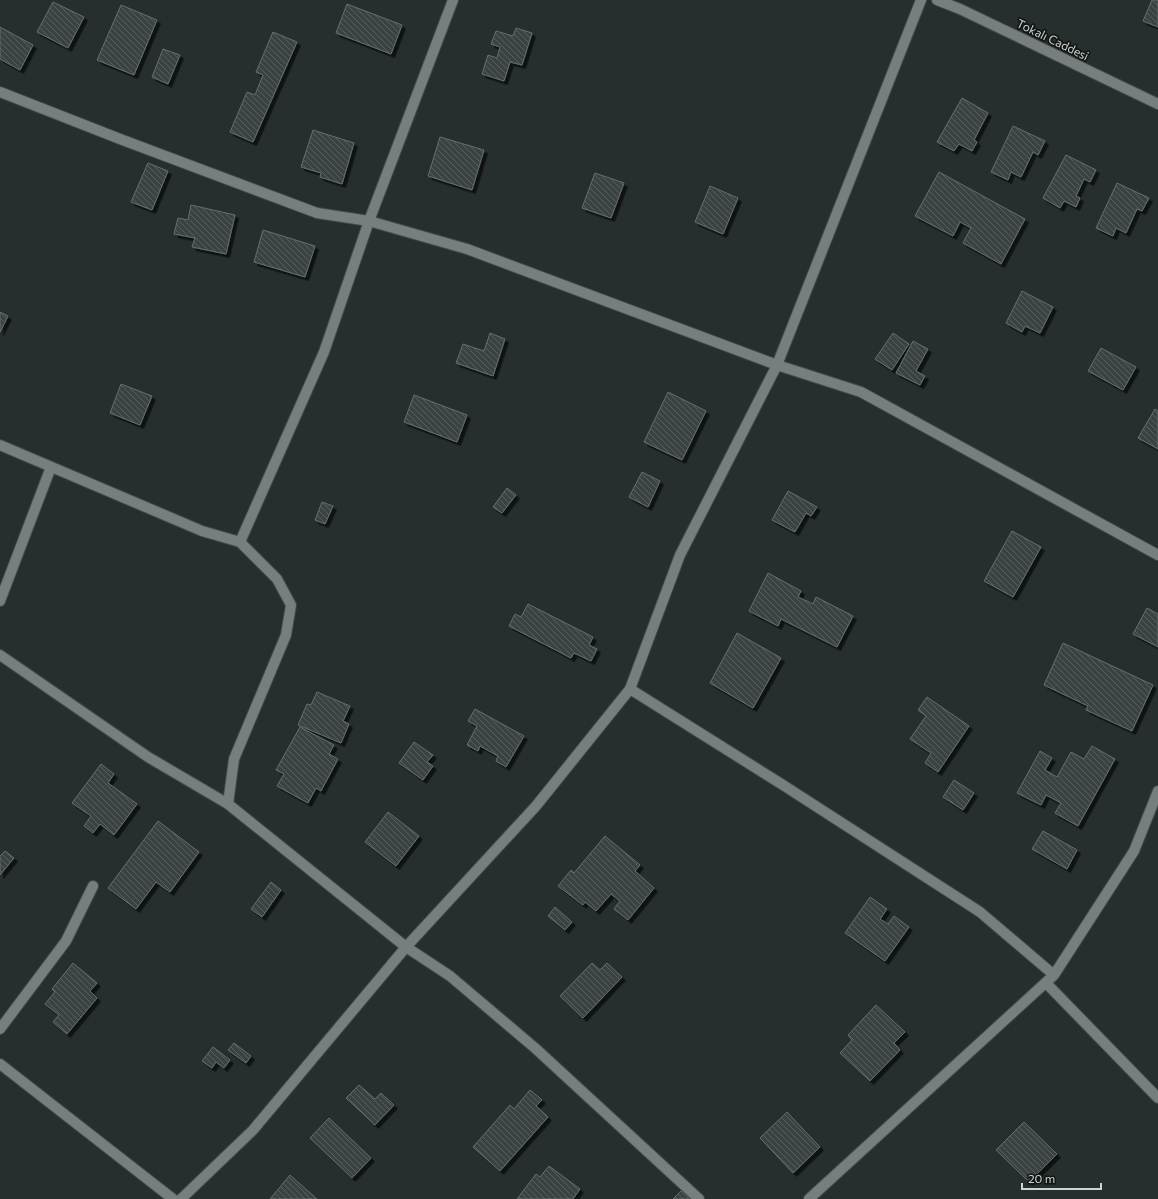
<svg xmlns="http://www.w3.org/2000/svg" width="1158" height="1199" font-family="Commissioner,sans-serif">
<defs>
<pattern id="building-back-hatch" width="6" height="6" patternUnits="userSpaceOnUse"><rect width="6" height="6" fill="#3b4343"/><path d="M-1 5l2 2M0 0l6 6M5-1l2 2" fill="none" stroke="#565d5d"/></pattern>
<filter id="shadow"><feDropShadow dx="3.5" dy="3.5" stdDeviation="0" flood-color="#0009"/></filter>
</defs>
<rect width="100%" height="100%" fill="#272e2e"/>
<path fill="url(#building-back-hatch)" stroke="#666e6e" filter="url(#shadow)" d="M 1152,0 L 1158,0 L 1158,27 L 1143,21 Z
M 53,2 L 84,17 L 68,48 L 37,32 Z
M 347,4 L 402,25 L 391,54 L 336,33 Z
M 121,5 L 157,20 L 134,75 L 97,60 Z
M 0,27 L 33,45 L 20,70 L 0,59 Z
M 516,28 L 532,33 L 522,65 L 510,62 L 504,81 L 482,74 L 488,55 L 497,58 L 500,47 L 491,44 L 496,31 L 513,36 Z
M 273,32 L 297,42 L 253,142 L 230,132 L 247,92 L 255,95 L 263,75 L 256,72 Z
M 163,49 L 180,55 L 168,84 L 152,77 Z
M 962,98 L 988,113 L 974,140 L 977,142 L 972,151 L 959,144 L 954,151 L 937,142 Z
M 1013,126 L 1045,141 L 1038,155 L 1033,152 L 1021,177 L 1011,172 L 1008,180 L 991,172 Z
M 313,130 L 354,143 L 342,184 L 320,177 L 321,173 L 301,167 Z
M 440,137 L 484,150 L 472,190 L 428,176 Z
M 1066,155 L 1096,170 L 1090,182 L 1084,179 L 1076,196 L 1080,198 L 1076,207 L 1064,201 L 1060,208 L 1043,198 Z
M 148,163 L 168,171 L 152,210 L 131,202 Z
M 939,172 L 1025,219 L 1001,264 L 963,243 L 971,228 L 960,222 L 953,236 L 915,216 Z
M 595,173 L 624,183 L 611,218 L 582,208 Z
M 1117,183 L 1149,198 L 1142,211 L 1137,209 L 1126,233 L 1116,228 L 1113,236 L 1096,228 Z
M 710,186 L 738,198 L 723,234 L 695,222 Z
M 191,205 L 235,215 L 226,254 L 192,247 L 195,238 L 174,234 L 178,218 L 188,220 Z
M 263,230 L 315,246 L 305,277 L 254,262 Z
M 1022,291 L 1053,307 L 1040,333 L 1025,326 L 1022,332 L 1006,323 Z
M 0,312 L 8,316 L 0,332 Z
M 490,333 L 505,339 L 493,376 L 456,363 L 463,344 L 484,351 Z
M 893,333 L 909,344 L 892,370 L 875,359 Z
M 913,341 L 928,349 L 916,371 L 925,376 L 920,385 L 896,373 Z
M 1101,348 L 1136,367 L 1123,390 L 1088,371 Z
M 121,384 L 152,396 L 140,425 L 110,413 Z
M 668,392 L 706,411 L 682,460 L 644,442 Z
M 414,395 L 467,415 L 457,442 L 404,422 Z
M 1155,409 L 1158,411 L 1158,449 L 1138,438 Z
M 642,472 L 660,481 L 648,507 L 629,497 Z
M 507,488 L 516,495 L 502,513 L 493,507 Z
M 788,491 L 817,507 L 811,516 L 806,513 L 795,532 L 772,520 Z
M 322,502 L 333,506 L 325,524 L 315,520 Z
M 1012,531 L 1041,547 L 1013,597 L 984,581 Z
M 768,573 L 801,591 L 798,597 L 813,604 L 816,597 L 853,616 L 837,647 L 781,619 L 778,626 L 749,611 Z
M 528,604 L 593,637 L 589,645 L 597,649 L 591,661 L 574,653 L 571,658 L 509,626 L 515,614 L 521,617 Z
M 1147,608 L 1158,614 L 1158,647 L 1133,634 Z
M 737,633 L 781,658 L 753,708 L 710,683 Z
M 1063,643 L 1153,685 L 1132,731 L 1086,710 L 1088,706 L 1044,685 Z
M 317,692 L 350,706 L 343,721 L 349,724 L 341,743 L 298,725 L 307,704 L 311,705 Z
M 927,697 L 969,726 L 938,772 L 925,763 L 931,753 L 910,739 L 926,716 L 918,710 Z
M 475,709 L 524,736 L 506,767 L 496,761 L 498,756 L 480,746 L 478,751 L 467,745 L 477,726 L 468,721 Z
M 300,727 L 334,745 L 329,754 L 338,759 L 321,791 L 316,788 L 308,803 L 277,786 L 284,774 L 276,770 Z
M 414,742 L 433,755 L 427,762 L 433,766 L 423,780 L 399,763 Z
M 1092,746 L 1115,759 L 1078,826 L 1055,813 L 1061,803 L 1046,795 L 1041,805 L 1017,793 L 1040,751 L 1052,758 L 1045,770 L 1057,777 L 1071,752 L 1084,759 Z
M 101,764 L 114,774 L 108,783 L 137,804 L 114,835 L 100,824 L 93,833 L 84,826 L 91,816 L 72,803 Z
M 954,780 L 974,793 L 963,810 L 943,797 Z
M 388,812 L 419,836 L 396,866 L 365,842 Z
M 158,821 L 199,852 L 170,892 L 156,882 L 136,909 L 108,888 Z
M 1043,831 L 1077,850 L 1067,869 L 1032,849 Z
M 605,836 L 640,865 L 635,871 L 654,888 L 628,920 L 614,909 L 620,901 L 611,894 L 596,911 L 585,902 L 583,905 L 558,886 L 571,870 L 574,873 Z
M 5,851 L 14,858 L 0,875 L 0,856 Z
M 271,882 L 281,890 L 262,917 L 251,909 Z
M 870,897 L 887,909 L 880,919 L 888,924 L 894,916 L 909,927 L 885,961 L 845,933 Z
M 555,907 L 572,922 L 565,930 L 548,916 Z
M 73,963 L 97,983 L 90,991 L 97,998 L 67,1034 L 53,1022 L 59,1015 L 45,1004 L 55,992 L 52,989 Z
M 592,963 L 600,970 L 607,963 L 622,977 L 583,1018 L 560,996 Z
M 876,1005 L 905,1032 L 894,1043 L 900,1050 L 870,1081 L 840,1053 L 852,1040 L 848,1035 Z
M 234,1043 L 251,1056 L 246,1063 L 228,1050 Z
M 213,1047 L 230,1060 L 224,1068 L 216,1062 L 212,1068 L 202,1061 Z
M 359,1085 L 375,1099 L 381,1093 L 394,1105 L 375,1125 L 346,1098 Z
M 530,1090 L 542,1100 L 536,1106 L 548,1117 L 500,1171 L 473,1147 L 510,1105 L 514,1109 Z
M 787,1112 L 820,1147 L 793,1173 L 760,1138 Z
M 329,1118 L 371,1158 L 352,1178 L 310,1138 Z
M 1024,1122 L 1057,1154 L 1029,1182 L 996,1150 Z
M 549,1166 L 580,1189 L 573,1199 L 517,1199 L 536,1174 L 540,1177 Z
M 290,1175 L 317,1199 L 270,1199 Z
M 685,1187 L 697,1199 L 673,1199 Z"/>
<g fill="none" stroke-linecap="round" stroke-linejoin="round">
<g stroke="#454b4b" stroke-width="12">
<path id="street" d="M 0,92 L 120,139 L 317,213 L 369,221 L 467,249 L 777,365 L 861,392 L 1158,555
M 0,445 L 202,531 L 240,542 L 277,579 L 291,605 L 286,635 L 234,759 L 228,804
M 240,542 L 324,352 L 369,221 L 453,0
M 0,601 L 51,467
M 0,655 L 148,757 L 228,804 L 406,947 L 450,976 L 535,1048 L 699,1199
M 630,689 L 783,785 L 980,912 L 1054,975
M 1046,983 L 1158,1098
M 0,1029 L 66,941 L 93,886
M 0,1064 L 173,1199
M 181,1199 L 253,1130 L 406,947 L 536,806 L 630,689 L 680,555 L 777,365 L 921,0
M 809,1199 L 1054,975 L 1134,851 L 1158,791"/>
</g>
<g stroke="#454b4b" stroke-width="12">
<path id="secondary" d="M 937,0 L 960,9 L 1158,104"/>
</g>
<use href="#street" stroke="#777f7e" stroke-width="10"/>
<use href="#secondary" stroke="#777f7e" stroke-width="10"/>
</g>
<g text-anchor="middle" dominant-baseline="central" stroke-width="3.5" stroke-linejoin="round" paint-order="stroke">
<g font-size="12" fill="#cfd3d3" stroke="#121615">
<text transform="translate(1053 39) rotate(26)">Tokalı Caddesi</text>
</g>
</g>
<path d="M1022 1183v6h79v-6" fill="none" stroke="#cfd3d3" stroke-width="2"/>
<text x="1028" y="1183" font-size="12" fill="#cfd3d3" stroke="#121615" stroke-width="3" paint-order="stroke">20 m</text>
</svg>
